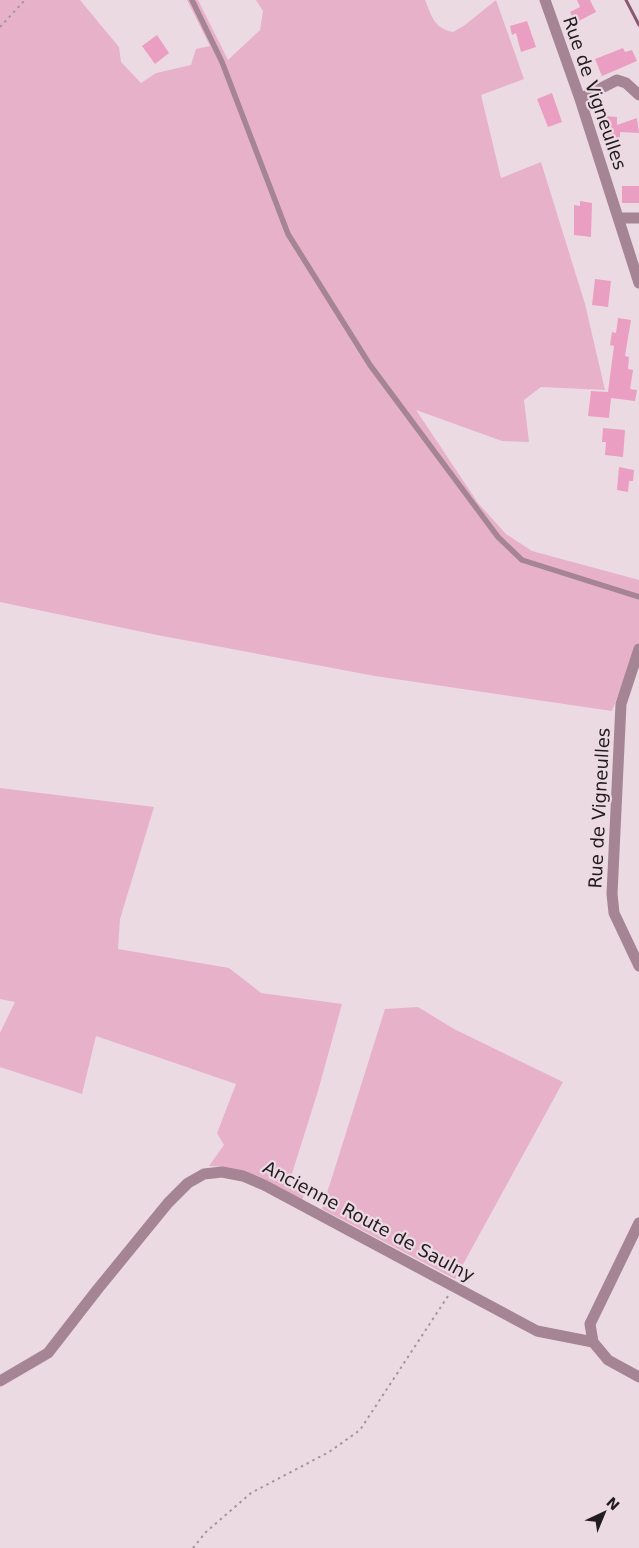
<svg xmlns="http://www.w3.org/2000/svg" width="639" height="1548" font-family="'DejaVu Sans',sans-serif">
<rect width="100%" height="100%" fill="#ecdae2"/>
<path fill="#e7b1ca" d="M 0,0 L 80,0 L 119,47 L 121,62 L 141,83 L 156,73 L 191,65 L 196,49 L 210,46 L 187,0 L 198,0 L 228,60 L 260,30 L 263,11 L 256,0 L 425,0 C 432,17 434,28 453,32 L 465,25 L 496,0 L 524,79 L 481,95 L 501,178 L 541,162 L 585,304 L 605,390 L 541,387 L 524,400 L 529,442 L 502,441 L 416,410 L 478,503 L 506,534 L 532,551 L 639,580 L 639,642 L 633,655 L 612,711 L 375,676 L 157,635 L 0,602 Z
M 0,788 L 154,807 L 120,919 L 118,949 L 229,968 L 261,993 L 342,1004 L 318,1091 L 289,1183 L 305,1193 L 302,1200 L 225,1167 L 209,1166 L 224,1145 L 217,1133 L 236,1084 L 96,1036 L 82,1094 L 0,1067 L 0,1033 L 15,1002 L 0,999 Z
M 418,1007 L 454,1029 L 563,1082 L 455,1279 L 322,1209 L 385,1009 Z"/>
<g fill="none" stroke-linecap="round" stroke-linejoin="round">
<path stroke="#8b5871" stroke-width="3" d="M 626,0 L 639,25"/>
</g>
<path fill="#ea9ec2" d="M 577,0 L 590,0 L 596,12 L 575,23 L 570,12 L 580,7 Z
M 527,21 L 536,47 L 521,52 L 516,33 L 512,35 L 510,26 Z
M 157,35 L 169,53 L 155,64 L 142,46 Z
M 623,48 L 625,52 L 632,50 L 637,61 L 602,76 L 595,59 Z
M 552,93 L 562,122 L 548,127 L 537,99 Z
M 605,116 L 617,117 L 617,125 L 637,118 L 639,133 L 620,132 L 620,138 L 617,138 L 616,147 L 604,146 L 605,131 L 602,131 L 605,130 Z
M 622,186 L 639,186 L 639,203 L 622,203 Z
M 580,201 L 592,203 L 591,237 L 574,235 L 574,205 L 580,206 Z
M 595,279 L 611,281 L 608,307 L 592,305 Z
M 618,318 L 631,320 L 625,356 L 629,357 L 628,369 L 633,370 L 630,389 L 637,390 L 635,401 L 611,398 L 609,418 L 588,416 L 591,391 L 608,392 L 614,346 L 610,345 L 612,332 L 616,333 Z
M 603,428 L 625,430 L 623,457 L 605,455 L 606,442 L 602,442 Z
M 619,467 L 634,470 L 633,481 L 629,481 L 628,492 L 617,490 Z"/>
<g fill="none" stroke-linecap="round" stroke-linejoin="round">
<path stroke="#a3959b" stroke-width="2" stroke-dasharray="2.5 4" stroke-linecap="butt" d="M 0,27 L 25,0
M 193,1548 L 206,1532 L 251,1493 L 329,1452 L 360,1430 L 448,1296"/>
<path stroke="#a58493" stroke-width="5.5" d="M 192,0 L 222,62 L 288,234 L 370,365 L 498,537 L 522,560 L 639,597"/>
<path stroke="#a58493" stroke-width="11" d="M 545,0 L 580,99 L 639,283
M 580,99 L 617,80 L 626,83 L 639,95
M 618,218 L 639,218
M 639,649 L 621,704 L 612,894 L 614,913 L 639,966
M 639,1223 L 590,1324 L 593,1342 L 608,1360 L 639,1377
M 0,1381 L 48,1353 L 97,1290 L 168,1203 L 188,1183 L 204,1174 L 222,1172 L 243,1176 L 264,1185 L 537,1331 L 593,1342"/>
</g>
<g text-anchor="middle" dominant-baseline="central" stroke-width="4.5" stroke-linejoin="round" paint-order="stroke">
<g font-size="18" fill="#231c1f" stroke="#ecdae2">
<text transform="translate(595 93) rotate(71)">Rue de Vigneulles</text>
<text transform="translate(599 808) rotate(-87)">Rue de Vigneulles</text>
<text transform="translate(369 1221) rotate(28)">Ancienne Route de Saulny</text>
</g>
</g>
<g transform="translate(604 1513) rotate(44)" stroke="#ecdae2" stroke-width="4" paint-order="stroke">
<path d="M0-4L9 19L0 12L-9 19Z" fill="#231c1f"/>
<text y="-8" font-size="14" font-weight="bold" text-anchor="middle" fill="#231c1f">N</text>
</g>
</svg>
